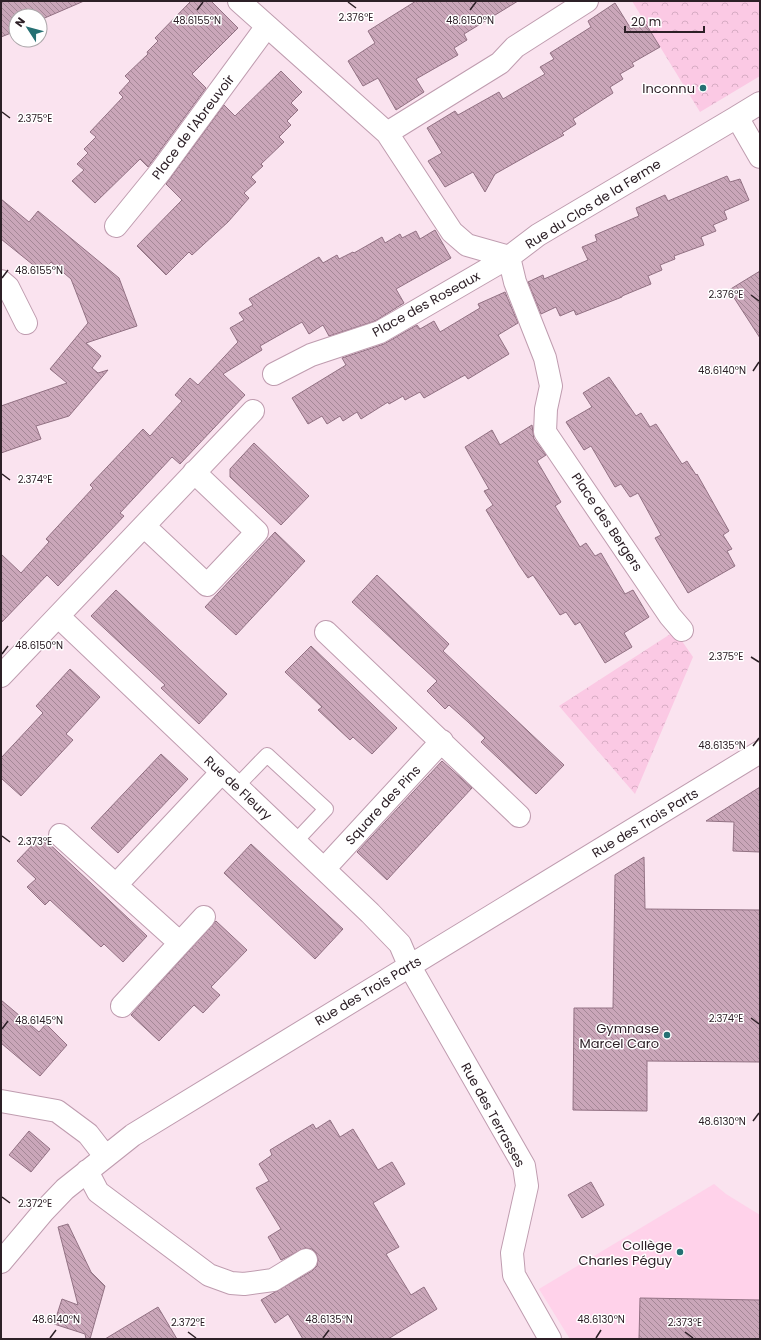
<svg xmlns="http://www.w3.org/2000/svg" width="761" height="1340" font-family="Poppins,sans-serif">
<defs>
<pattern id="park-crowns" width="20" height="18" patternUnits="userSpaceOnUse"><rect width="20" height="18" fill="#fbc9e4"/><path d="M2 6a3 3 0 1 1 6 0M12 15a3 3 0 1 1 6 0" fill="none" stroke="#d7acc4"/></pattern>
<pattern id="building-back-hatch" width="6" height="6" patternUnits="userSpaceOnUse"><rect width="6" height="6" fill="#caa6b9"/><path d="M-1 5l2 2M0 0l6 6M5-1l2 2" fill="none" stroke="#a48796"/></pattern>
</defs>
<rect width="100%" height="100%" fill="#fae3ef"/>
<path fill="#ffd2ea" d="M 714,1184 L 726,1194 L 760,1215 L 760,1339 L 570,1339 L 539,1289 Z"/>
<path fill="url(#park-crowns)" d="M 632,1 L 760,1 L 760,76 L 700,112 Z
M 675,631 L 693,657 L 635,794 L 559,706 Z"/>
<path fill="url(#building-back-hatch)" stroke="#927183" d="M 1,1 L 84,1 L 40,20 L 40,16 L 16,16 L 16,31 L 1,37 Z
M 191,1 L 211,1 L 238,28 L 192,74 L 206,88 L 148,167 L 140,159 L 95,203 L 72,181 L 84,170 L 77,164 L 88,153 L 84,149 L 96,137 L 90,132 L 123,97 L 119,93 L 130,81 L 125,76 L 148,54 L 147,52 L 158,41 L 155,38 Z
M 416,1 L 518,1 L 464,34 L 467,40 L 454,48 L 458,55 L 416,79 L 424,92 L 396,110 L 378,78 L 363,86 L 348,61 L 375,43 L 368,31 Z
M 615,3 L 631,29 L 644,21 L 660,47 L 632,63 L 634,66 L 620,74 L 623,79 L 610,87 L 613,93 L 573,119 L 576,124 L 562,133 L 564,135 L 495,174 L 485,192 L 473,172 L 445,187 L 428,161 L 442,153 L 427,128 L 455,111 L 458,115 L 499,92 L 503,99 L 545,74 L 540,67 L 554,59 L 550,53 L 591,27 L 588,21 Z
M 281,71 L 302,92 L 291,103 L 298,110 L 287,121 L 291,125 L 279,137 L 284,142 L 261,164 L 263,166 L 251,177 L 256,182 L 244,193 L 249,198 L 228,222 L 192,255 L 189,252 L 166,275 L 137,246 L 182,200 L 166,184 L 224,105 L 235,116 Z
M 727,176 L 730,182 L 740,179 L 749,200 L 724,211 L 727,219 L 713,225 L 716,231 L 701,237 L 704,245 L 674,256 L 675,259 L 660,265 L 662,270 L 648,276 L 651,284 L 622,296 L 622,297 L 576,315 L 574,310 L 560,316 L 556,307 L 541,314 L 528,282 L 543,275 L 544,279 L 588,260 L 582,247 L 597,241 L 595,235 L 639,216 L 636,208 L 665,195 L 668,201 Z
M 1,199 L 29,222 L 38,211 L 119,278 L 137,326 L 86,343 L 101,356 L 92,368 L 98,373 L 108,370 L 69,416 L 36,426 L 41,439 L 1,453 L 1,406 L 67,383 L 50,369 L 88,323 L 71,279 L 51,262 L 42,272 L 1,239 Z
M 435,230 L 451,258 L 396,289 L 404,303 L 375,321 L 329,336 L 323,325 L 309,334 L 302,322 L 260,346 L 262,350 L 223,374 L 245,395 L 180,464 L 172,457 L 120,513 L 124,516 L 58,586 L 47,575 L 1,623 L 1,554 L 21,573 L 49,542 L 46,539 L 93,488 L 90,485 L 108,466 L 143,429 L 150,436 L 182,401 L 175,395 L 190,378 L 198,385 L 238,342 L 230,328 L 244,320 L 239,313 L 253,305 L 249,299 L 319,257 L 323,263 L 337,255 L 339,259 L 353,252 L 354,253 L 382,237 L 385,243 L 400,234 L 402,238 L 416,231 L 420,239 Z
M 760,271 L 760,338 L 729,290 Z
M 505,292 L 518,323 L 498,335 L 509,354 L 468,379 L 465,375 L 424,398 L 420,392 L 405,400 L 403,396 L 389,404 L 388,402 L 361,419 L 357,412 L 343,421 L 340,416 L 327,424 L 322,416 L 308,424 L 292,398 L 346,365 L 342,358 L 384,344 L 417,325 L 420,329 L 434,321 L 440,332 L 480,308 L 478,304 Z
M 609,377 L 636,416 L 641,413 L 650,427 L 656,424 L 682,464 L 687,461 L 696,475 L 697,474 L 729,531 L 723,535 L 732,549 L 727,551 L 735,566 L 688,593 L 655,538 L 661,535 L 638,493 L 630,497 L 621,484 L 615,487 L 591,446 L 584,450 L 566,422 L 592,407 L 583,393 Z
M 532,425 L 534,439 L 546,455 L 537,461 L 561,502 L 555,506 L 580,547 L 586,543 L 595,556 L 601,553 L 625,594 L 633,590 L 649,617 L 624,633 L 632,647 L 605,663 L 580,622 L 575,625 L 566,612 L 560,615 L 533,575 L 528,578 L 519,565 L 486,510 L 493,505 L 484,491 L 489,489 L 465,447 L 492,430 L 500,445 Z
M 254,443 L 309,496 L 281,525 L 230,477 L 230,469 Z
M 275,532 L 305,561 L 236,635 L 205,607 Z
M 377,575 L 449,644 L 443,651 L 564,765 L 536,794 L 481,742 L 485,738 L 468,722 L 449,705 L 445,709 L 427,691 L 437,681 L 352,602 Z
M 116,590 L 227,694 L 199,724 L 161,688 L 165,685 L 91,616 Z
M 311,646 L 397,728 L 372,754 L 353,737 L 350,740 L 318,710 L 322,707 L 285,672 Z
M 70,669 L 100,697 L 66,734 L 73,740 L 21,796 L 1,778 L 1,758 L 43,713 L 36,706 Z
M 161,754 L 188,779 L 118,853 L 91,828 Z
M 442,761 L 472,788 L 387,880 L 357,852 Z
M 760,787 L 760,852 L 733,851 L 734,822 L 706,821 Z
M 41,836 L 147,936 L 123,962 L 104,944 L 101,947 L 50,900 L 45,905 L 27,887 L 36,879 L 17,861 Z
M 251,844 L 343,929 L 315,959 L 224,873 Z
M 644,857 L 645,909 L 760,910 L 760,1062 L 647,1061 L 647,1111 L 573,1110 L 574,1008 L 613,1008 L 615,875 Z
M 216,921 L 247,950 L 211,987 L 220,995 L 203,1013 L 194,1005 L 159,1041 L 131,1015 Z
M 1,1000 L 39,1032 L 46,1024 L 67,1045 L 40,1076 L 1,1043 Z
M 330,1120 L 340,1137 L 353,1129 L 378,1170 L 392,1162 L 405,1184 L 373,1203 L 399,1247 L 386,1254 L 411,1295 L 424,1287 L 437,1309 L 388,1339 L 303,1339 L 288,1314 L 275,1323 L 261,1300 L 312,1271 L 317,1266 L 318,1259 L 316,1253 L 312,1249 L 305,1248 L 281,1260 L 268,1237 L 281,1229 L 256,1188 L 269,1181 L 259,1164 L 272,1155 L 270,1150 L 313,1124 L 316,1129 Z
M 29,1131 L 50,1149 L 31,1172 L 9,1155 Z
M 591,1182 L 604,1205 L 582,1218 L 568,1195 Z
M 68,1224 L 91,1272 L 105,1286 L 90,1339 L 86,1339 L 85,1334 L 54,1324 L 62,1299 L 78,1305 L 58,1227 Z
M 640,1298 L 760,1300 L 760,1339 L 639,1339 Z
M 158,1307 L 177,1339 L 105,1339 Z"/>
<g fill="none" stroke-linecap="round" stroke-linejoin="round">
<g stroke="#bf9caf" stroke-width="16">
<path id="service" d="M 236,787 L 267,755 L 326,809 L 295,842"/>
</g>
<g stroke="#bf9caf" stroke-width="24">
<path id="minor" d="M 239,1 L 387,133 L 452,232 L 467,245 L 509,257
M 760,103 L 737,117 L 760,157
M 387,133 L 500,63 L 515,47 L 587,1
M 116,226 L 160,172 L 267,26
M 509,257 L 515,282 L 545,358 L 551,386 L 546,409 L 545,432 L 670,616 L 682,630
M 1,281 L 8,287 L 26,323
M 274,374 L 311,355 L 380,332 L 509,257 L 538,235 L 737,117
M 144,526 L 207,585 L 257,532 L 194,472
M 58,616 L 370,913 L 400,944 L 409,965 L 524,1166 L 527,1186 L 512,1253 L 514,1275 L 550,1339
M 326,632 L 519,816
M 1,676 L 253,411
M 60,835 L 180,943
M 324,869 L 442,741
M 116,885 L 221,773
M 122,1006 L 204,917
M 1,1101 L 57,1111 L 88,1134 L 105,1156
M 87,1171 L 98,1192 L 209,1275 L 231,1283 L 244,1284 L 273,1280 L 306,1260
M 1,1262 L 43,1212 L 65,1189 L 133,1135 L 760,752"/>
</g>
<use href="#service" stroke="#fff" stroke-width="14"/>
<use href="#minor" stroke="#fff" stroke-width="22"/>
</g>
<path fill="none" stroke="#2d2027" stroke-width="1.5" d="M 348,2 L 356,8M 197,10 L 203,2M 470,10 L 476,2M 2,112 L 10,118M 2,278 L 8,270M 751,295 L 759,301M 753,371 L 759,362M 2,474 L 10,480M 2,654 L 8,646M 751,657 L 759,662M 753,746 L 759,738M 2,836 L 10,842M 751,1018 L 759,1024M 2,1029 L 8,1021M 753,1121 L 759,1113M 2,1197 L 10,1203M 188,1332 L 196,1338M 685,1332 L 693,1338M 50,1338 L 56,1330M 323,1338 L 329,1330M 596,1338 L 601,1330"/>
<g fill="#257073" stroke="#fff" stroke-width="1.5">
<circle cx="703" cy="88" r="4"/>
<circle cx="667" cy="1035" r="4"/>
<circle cx="680" cy="1252" r="4"/>
</g>
<g text-anchor="middle" dominant-baseline="central" stroke-width="3" stroke-linejoin="round" paint-order="stroke">
<g font-size="13" fill="#2d2027" stroke="#fff" text-anchor="end">
<text x="695" y="88">Inconnu</text>
<text x="659" y="1028">Gymnase<tspan x="659" dy="15">Marcel Caro</tspan></text>
<text x="672" y="1245">Collège<tspan x="672" dy="15">Charles Péguy</tspan></text>
</g>
<g font-size="13" fill="#2d2027" stroke="#fff">
<text transform="translate(193 127) rotate(-53)">Place de l'Abreuvoir</text>
<text transform="translate(593 204) rotate(-32)">Rue du Clos de la Ferme</text>
<text transform="translate(426 304) rotate(-29)">Place des Roseaux</text>
<text transform="translate(607 522) rotate(56)">Place des Bergers</text>
<text transform="translate(238 788) rotate(43)">Rue de Fleury</text>
<text transform="translate(383 805) rotate(-47)">Square des Pins</text>
<text transform="translate(645 823) rotate(-31)">Rue des Trois Parts</text>
<text transform="translate(368 991) rotate(-31)">Rue des Trois Parts</text>
<text transform="translate(493 1115) rotate(61)">Rue des Terrasses</text>
</g>
</g>
<g font-size="10" text-anchor="middle" fill="#2d2027" stroke="#fff" stroke-width="3" stroke-linejoin="round" paint-order="stroke">
<text x="356" y="21">2.376°E</text>
<text x="470" y="24">48.6150°N</text>
<text x="197" y="24">48.6155°N</text>
<text x="35" y="122">2.375°E</text>
<text x="39" y="274">48.6155°N</text>
<text x="726" y="298">2.376°E</text>
<text x="722" y="374">48.6140°N</text>
<text x="35" y="483">2.374°E</text>
<text x="39" y="649">48.6150°N</text>
<text x="726" y="660">2.375°E</text>
<text x="722" y="749">48.6135°N</text>
<text x="35" y="845">2.373°E</text>
<text x="726" y="1022">2.374°E</text>
<text x="39" y="1024">48.6145°N</text>
<text x="722" y="1125">48.6130°N</text>
<text x="35" y="1207">2.372°E</text>
<text x="56" y="1323">48.6140°N</text>
<text x="329" y="1323">48.6135°N</text>
<text x="601" y="1323">48.6130°N</text>
<text x="188" y="1326">2.372°E</text>
<text x="685" y="1326">2.373°E</text>
</g>
<rect width="761" height="1340" fill="none" stroke="#2d2027" stroke-width="4"/>
<g transform="translate(28 28) rotate(306)"><circle r="19" fill="#ffffff" stroke="#aba6a9"/>
<path d="M0-3L7 15L0 10L-7 15Z" fill="#257073"/>
<text y="-6" font-size="11" font-weight="bold" text-anchor="middle" fill="#2d2027">N</text>
</g>
<path d="M625 26v6h79v-6" fill="none" stroke="#2d2027" stroke-width="2"/>
<text x="631" y="26" font-size="12" fill="#2d2027" stroke="#ffffff" stroke-width="3" paint-order="stroke">20 m</text>
</svg>
